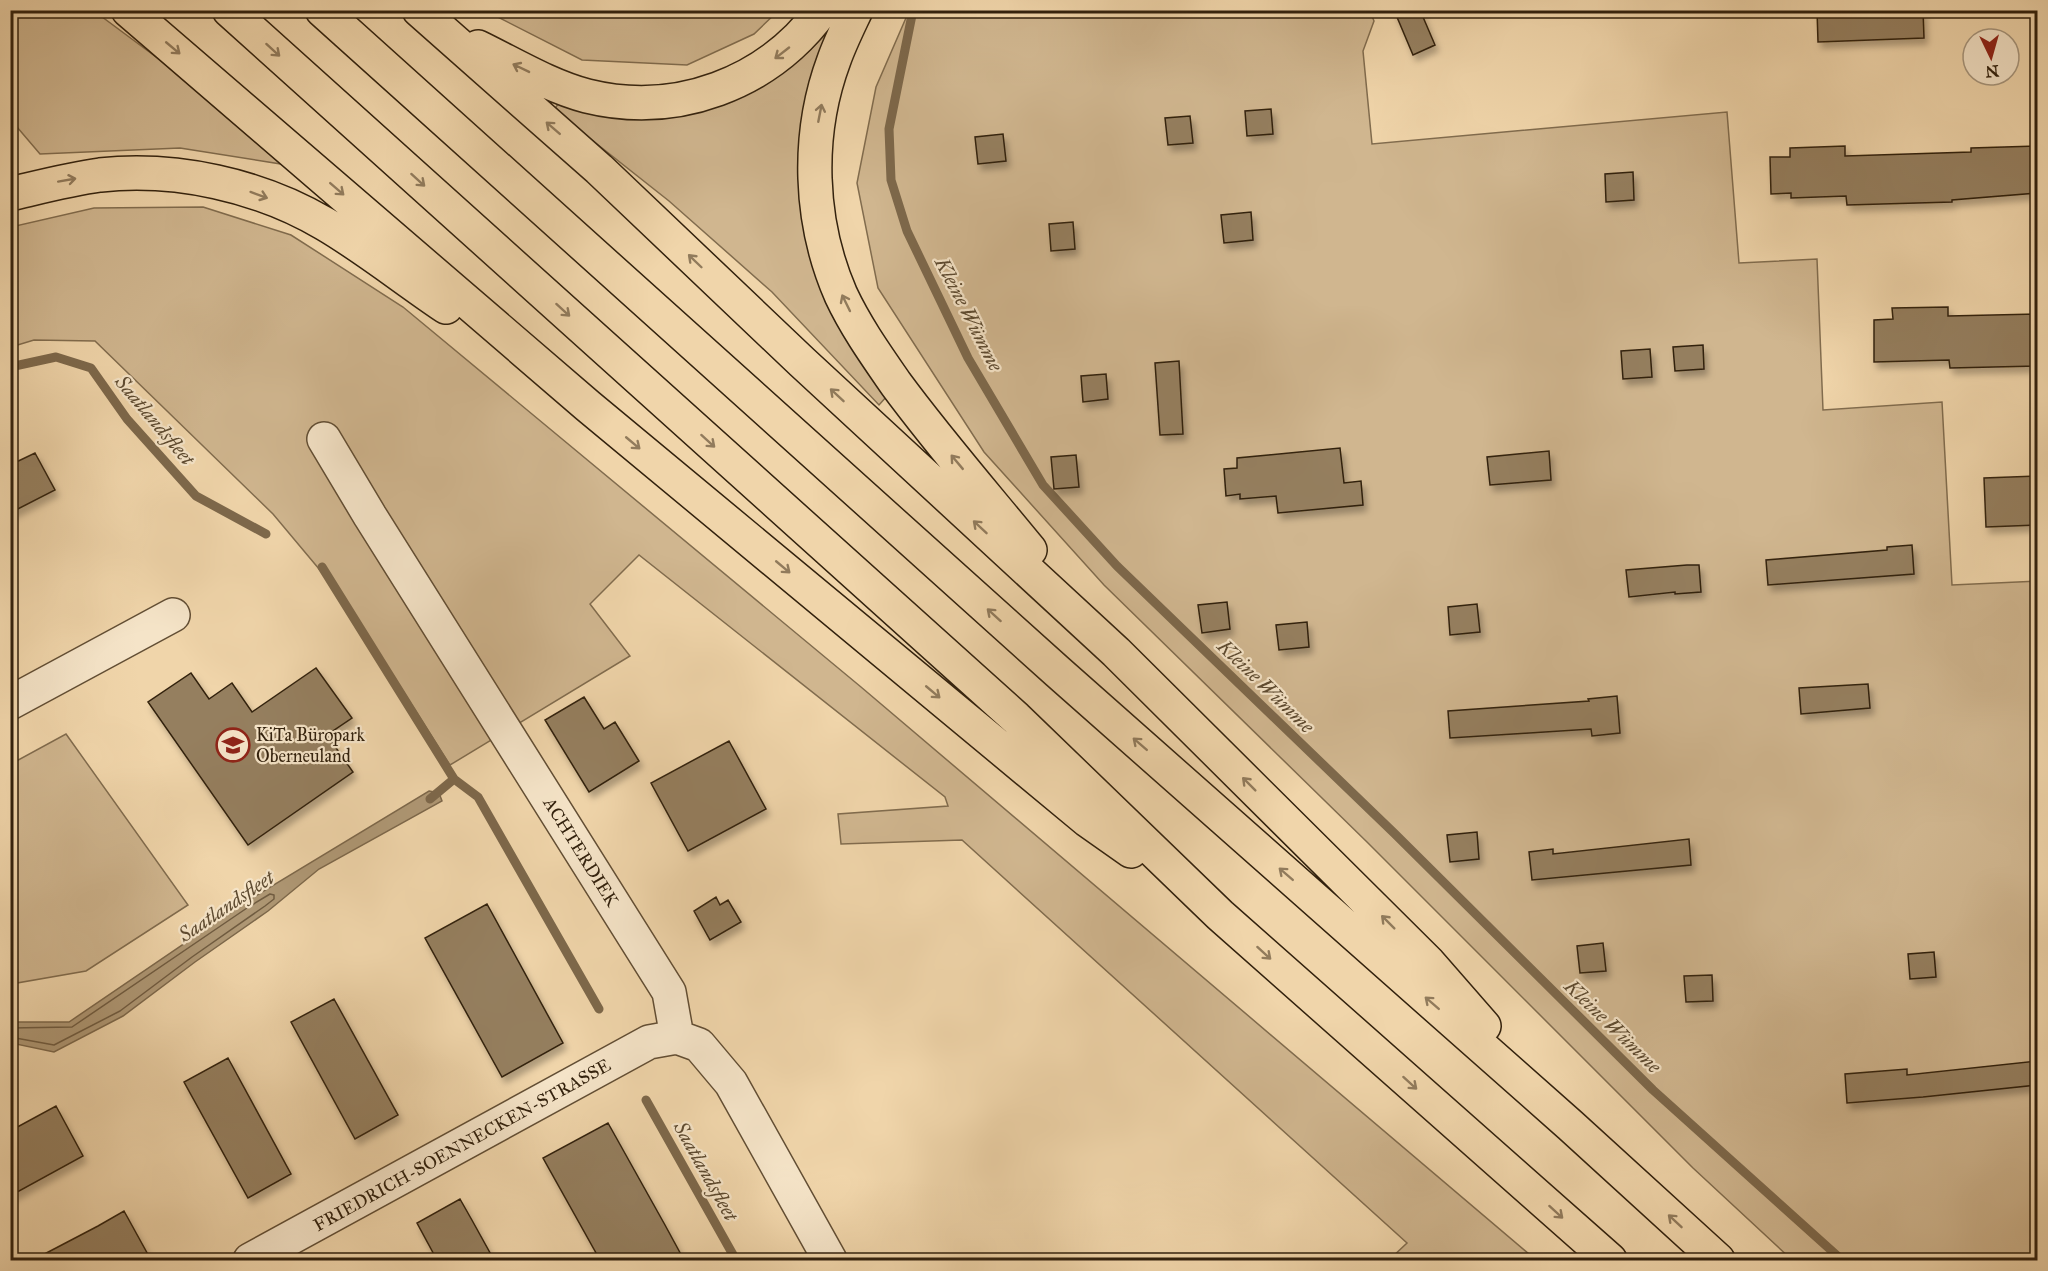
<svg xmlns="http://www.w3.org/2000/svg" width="2048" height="1271" font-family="'IM FELL Great Primer',serif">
<defs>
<filter id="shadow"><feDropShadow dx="3.5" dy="6" stdDeviation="3" flood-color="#0004"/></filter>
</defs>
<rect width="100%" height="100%" fill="#f0d5aa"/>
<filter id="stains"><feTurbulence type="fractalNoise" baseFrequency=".00333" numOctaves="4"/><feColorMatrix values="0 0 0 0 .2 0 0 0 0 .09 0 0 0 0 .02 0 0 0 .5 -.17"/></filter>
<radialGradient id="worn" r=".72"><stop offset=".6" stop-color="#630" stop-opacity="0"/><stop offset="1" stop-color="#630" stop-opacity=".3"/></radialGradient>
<path fill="#d0b68f" stroke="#816c4e" stroke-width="1.5" d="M 10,11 L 94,11 L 179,74 L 281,164 L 180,148 L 40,154 L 11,120 Z
M 486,11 L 778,10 L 778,11 L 754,34 L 687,65 L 582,60 Z
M 909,11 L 1370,11 L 1374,21 L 1363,51 L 1372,144 L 1727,112 L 1739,263 L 1817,259 L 1823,410 L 1942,402 L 1952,585 L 2037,581 L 2037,1260 L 1792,1260 L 1693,1168 L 1367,842 L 1104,585 L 984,452 L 878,288 L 857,183 L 876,87 Z
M 841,19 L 802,159 L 887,396 L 879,405 L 772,292 L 669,201 L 554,110 L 562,98 L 730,100 L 808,52 Z
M 203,207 L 291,235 L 403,307 L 861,687 L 1536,1260 L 1389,1260 L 1407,1243 L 962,840 L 841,844 L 838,814 L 948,806 L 945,797 L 639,555 L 590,604 L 630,656 L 450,765 L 345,600 L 273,514 L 95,341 L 34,340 L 11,347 L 11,227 L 94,208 Z
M 66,734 L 188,905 L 86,971 L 11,984 L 11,764 Z"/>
<path fill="#af9875" stroke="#7d684b" stroke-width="1.5" d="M 429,791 L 439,793 L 442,801 L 319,869 L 268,911 L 195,962 L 123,1016 L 54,1052 L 11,1043 L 11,1022 L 69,1022 L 244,903 Z"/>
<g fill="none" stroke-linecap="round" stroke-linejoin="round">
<path stroke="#705c41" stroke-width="1.5" d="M 10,1028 L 72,1027 L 247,908 L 270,894 L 274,895 L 274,899 L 265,906 L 192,957 L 120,1011 L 54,1045 L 10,1037"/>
<path stroke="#7d684b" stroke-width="9" d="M 913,10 L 889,129 L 891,180 L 907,231 L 968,358 L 1043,485 L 1117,566 L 1394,833 L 1653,1090 L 1842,1260
M 10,367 L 56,357 L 91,368 L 127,419 L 196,496 L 266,534
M 322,567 L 454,779 L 478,797 L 599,1009
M 430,799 L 454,779
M 646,1100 L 736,1260"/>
</g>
<path fill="#957f5f" stroke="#32210d" stroke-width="1.5" filter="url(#shadow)" d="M 1394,10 L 1420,10 L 1435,45 L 1413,55 Z
M 1817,10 L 1923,10 L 1924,38 L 1818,42 Z
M 1271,109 L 1273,134 L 1247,136 L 1245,111 Z
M 1190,116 L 1193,143 L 1168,145 L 1165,118 Z
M 1003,134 L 1006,161 L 978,164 L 975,137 Z
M 1845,146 L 1845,156 L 1971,152 L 1971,148 L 2037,146 L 2037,193 L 1952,200 L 1952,202 L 1847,205 L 1846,196 L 1791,198 L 1791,193 L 1771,194 L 1770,157 L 1790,157 L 1790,148 Z
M 1633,172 L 1634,200 L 1606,202 L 1605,174 Z
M 1251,212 L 1253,240 L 1224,243 L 1221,215 Z
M 1073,222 L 1075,249 L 1051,251 L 1049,224 Z
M 1948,307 L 1948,316 L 2037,314 L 2037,366 L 1950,368 L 1949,360 L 1874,362 L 1874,320 L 1893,319 L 1892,308 Z
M 1703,345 L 1704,369 L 1675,371 L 1673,347 Z
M 1650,349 L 1652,377 L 1623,379 L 1621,351 Z
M 1179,361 L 1183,434 L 1160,435 L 1155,363 Z
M 1106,374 L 1108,399 L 1083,402 L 1081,376 Z
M 1340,448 L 1344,483 L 1361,481 L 1363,505 L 1278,513 L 1276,496 L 1240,499 L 1240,494 L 1226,496 L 1224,469 L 1237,468 L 1237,458 Z
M 1549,451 L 1551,480 L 1490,485 L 1487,457 Z
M 35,453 L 55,490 L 10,513 L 10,465 Z
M 1076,455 L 1079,487 L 1054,489 L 1051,457 Z
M 2037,476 L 2037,525 L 1986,527 L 1984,478 Z
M 1912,545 L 1914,574 L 1768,585 L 1766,560 L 1887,550 L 1887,547 Z
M 1687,565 L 1699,565 L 1701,592 L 1675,594 L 1675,592 L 1629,597 L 1626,570 Z
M 1227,602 L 1230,629 L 1202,633 L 1198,605 Z
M 1477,604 L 1480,632 L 1450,635 L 1448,607 Z
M 1307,622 L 1309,647 L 1279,650 L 1276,625 Z
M 316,668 L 352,718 L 327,735 L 353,772 L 248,845 L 148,702 L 191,673 L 209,699 L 232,683 L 252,712 Z
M 1868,684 L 1870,708 L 1801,714 L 1799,688 Z
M 1617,696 L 1620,733 L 1592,736 L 1591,729 L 1450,738 L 1448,711 L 1589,701 L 1588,699 Z
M 584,697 L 604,729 L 615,722 L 639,761 L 589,792 L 545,720 Z
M 729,741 L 766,809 L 688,851 L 651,783 Z
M 1477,832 L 1479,859 L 1450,862 L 1447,835 Z
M 1689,839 L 1691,865 L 1532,880 L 1529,852 L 1553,849 L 1553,854 Z
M 716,897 L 720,905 L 728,900 L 741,922 L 710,940 L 694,911 Z
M 487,904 L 563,1043 L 502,1077 L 425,938 Z
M 1603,943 L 1606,971 L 1580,973 L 1577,946 Z
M 1934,952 L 1936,977 L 1910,979 L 1908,954 Z
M 1712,975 L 1713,1001 L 1686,1002 L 1684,976 Z
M 334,999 L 398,1115 L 355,1139 L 291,1022 Z
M 228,1058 L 291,1174 L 248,1198 L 184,1082 Z
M 2037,1061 L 2037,1085 L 1923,1097 L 1847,1103 L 1845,1074 L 1907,1069 L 1907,1075 Z
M 56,1106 L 83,1156 L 10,1196 L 10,1131 Z
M 608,1123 L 665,1225 L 684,1260 L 600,1260 L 543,1158 Z
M 460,1199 L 473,1222 L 494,1260 L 437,1260 L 417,1223 Z
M 124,1211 L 151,1260 L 33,1260 L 98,1226 Z"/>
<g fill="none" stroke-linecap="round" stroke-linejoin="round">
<g stroke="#624e34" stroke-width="36">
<path id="street" d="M 324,439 L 370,516 L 669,992 L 677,1037
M 10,703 L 173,615
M 677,1037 L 699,1045 L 731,1083 L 830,1260
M 250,1260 L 649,1042 L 677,1037"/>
</g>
<g stroke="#32210d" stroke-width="36">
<path id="highway" d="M 128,10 L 588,406 L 1087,820 L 1131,851
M 229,10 L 1016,718 L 1220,915 L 1610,1260
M 322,10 L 1058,672 L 1570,1125 L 1718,1260
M 419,10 L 599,169 L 802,362 L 1116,652 L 1429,963 L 1484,1026
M 856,10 C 848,27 840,43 834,60 C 806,135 809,222 841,295 C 856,327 876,355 896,384 C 938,441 985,495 1030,550
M 478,47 C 513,64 549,86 587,96 C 676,118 768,84 822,10
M 10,194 C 40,187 70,179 100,175 C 176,167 259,185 325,224 C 366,248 407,281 446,307"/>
</g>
<use href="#street" stroke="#f5e4c8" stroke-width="33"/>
<use href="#highway" stroke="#f0d5aa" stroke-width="33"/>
</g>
<defs><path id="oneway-shaft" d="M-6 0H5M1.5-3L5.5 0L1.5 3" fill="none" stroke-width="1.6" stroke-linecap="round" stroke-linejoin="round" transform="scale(1.5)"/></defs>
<g stroke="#917b5c">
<use href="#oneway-shaft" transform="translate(173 48) rotate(40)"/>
<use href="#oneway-shaft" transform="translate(273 50) rotate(42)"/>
<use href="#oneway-shaft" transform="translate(782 53) rotate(142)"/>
<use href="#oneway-shaft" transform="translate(521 68) rotate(-154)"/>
<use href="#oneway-shaft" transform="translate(820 113) rotate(-79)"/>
<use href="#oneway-shaft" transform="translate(553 128) rotate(-139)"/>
<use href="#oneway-shaft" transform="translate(67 180) rotate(-10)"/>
<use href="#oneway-shaft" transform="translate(418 180) rotate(42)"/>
<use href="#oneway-shaft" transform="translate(337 189) rotate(41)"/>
<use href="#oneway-shaft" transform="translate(259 195) rotate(20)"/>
<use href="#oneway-shaft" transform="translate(695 261) rotate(-136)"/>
<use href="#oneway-shaft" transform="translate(846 303) rotate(-116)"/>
<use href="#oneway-shaft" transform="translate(563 310) rotate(42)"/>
<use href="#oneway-shaft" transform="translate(837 395) rotate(-137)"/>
<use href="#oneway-shaft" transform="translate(708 441) rotate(42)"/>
<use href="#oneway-shaft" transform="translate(633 443) rotate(40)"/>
<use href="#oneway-shaft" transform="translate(957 462) rotate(-130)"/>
<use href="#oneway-shaft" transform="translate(980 527) rotate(-137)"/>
<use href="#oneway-shaft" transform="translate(783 567) rotate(40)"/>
<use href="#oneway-shaft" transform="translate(994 615) rotate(-138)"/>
<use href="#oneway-shaft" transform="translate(933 692) rotate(40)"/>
<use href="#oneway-shaft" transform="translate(1140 744) rotate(-139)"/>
<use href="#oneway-shaft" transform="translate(1249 784) rotate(-135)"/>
<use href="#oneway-shaft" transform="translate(1286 874) rotate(-139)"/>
<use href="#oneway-shaft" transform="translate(1388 922) rotate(-135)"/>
<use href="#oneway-shaft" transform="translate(1264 953) rotate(42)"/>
<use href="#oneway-shaft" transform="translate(1432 1003) rotate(-139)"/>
<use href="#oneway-shaft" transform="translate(1410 1083) rotate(42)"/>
<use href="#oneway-shaft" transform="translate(1556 1212) rotate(42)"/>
<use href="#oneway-shaft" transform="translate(1675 1221) rotate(-137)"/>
</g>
<defs>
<g id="school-ring" transform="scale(1.725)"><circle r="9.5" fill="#f5e4c8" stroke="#8f2418" stroke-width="1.5"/><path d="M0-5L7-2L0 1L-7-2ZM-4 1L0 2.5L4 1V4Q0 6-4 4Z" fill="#8f2418"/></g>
</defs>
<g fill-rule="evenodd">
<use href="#school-ring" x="233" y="745"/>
</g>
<g text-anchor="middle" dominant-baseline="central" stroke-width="4.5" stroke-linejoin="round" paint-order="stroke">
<g font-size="18" fill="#32210d" stroke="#f5e4c8" text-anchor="start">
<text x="256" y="735">KiTa Büropark<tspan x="256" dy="21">Oberneuland</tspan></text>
</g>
<g font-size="18" fill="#32210d" stroke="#f5e4c8">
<text transform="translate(581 852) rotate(58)">ACHTERDIEK</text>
<text transform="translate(462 1145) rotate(-29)">FRIEDRICH-SOENNECKEN-STRASSE</text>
</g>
<g font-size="20" font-style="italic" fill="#5e4b31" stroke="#f5e4c8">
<text transform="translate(969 314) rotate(63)">Kleine Wümme</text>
<text transform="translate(155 420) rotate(50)">Saatlandsfleet</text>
<text transform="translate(1266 686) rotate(44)">Kleine Wümme</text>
<text transform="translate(226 906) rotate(-34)">Saatlandsfleet</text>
<text transform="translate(1613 1026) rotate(44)">Kleine Wümme</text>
<text transform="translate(706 1171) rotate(61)">Saatlandsfleet</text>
</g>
</g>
<rect width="2048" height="1271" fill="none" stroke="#f0d5aa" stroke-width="36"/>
<rect x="12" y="12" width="2024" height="1247" fill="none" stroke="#32210d" stroke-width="3"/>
<rect x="18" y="18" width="2012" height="1235" fill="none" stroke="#32210d" stroke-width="1.5"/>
<g transform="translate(1991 57) rotate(175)"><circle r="28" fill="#f5e4c8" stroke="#a7967d" stroke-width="1.5"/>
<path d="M0-4.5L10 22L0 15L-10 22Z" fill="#8f2418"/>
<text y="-9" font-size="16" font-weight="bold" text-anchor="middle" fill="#32210d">N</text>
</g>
<rect width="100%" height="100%" filter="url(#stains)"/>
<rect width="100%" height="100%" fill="url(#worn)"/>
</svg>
